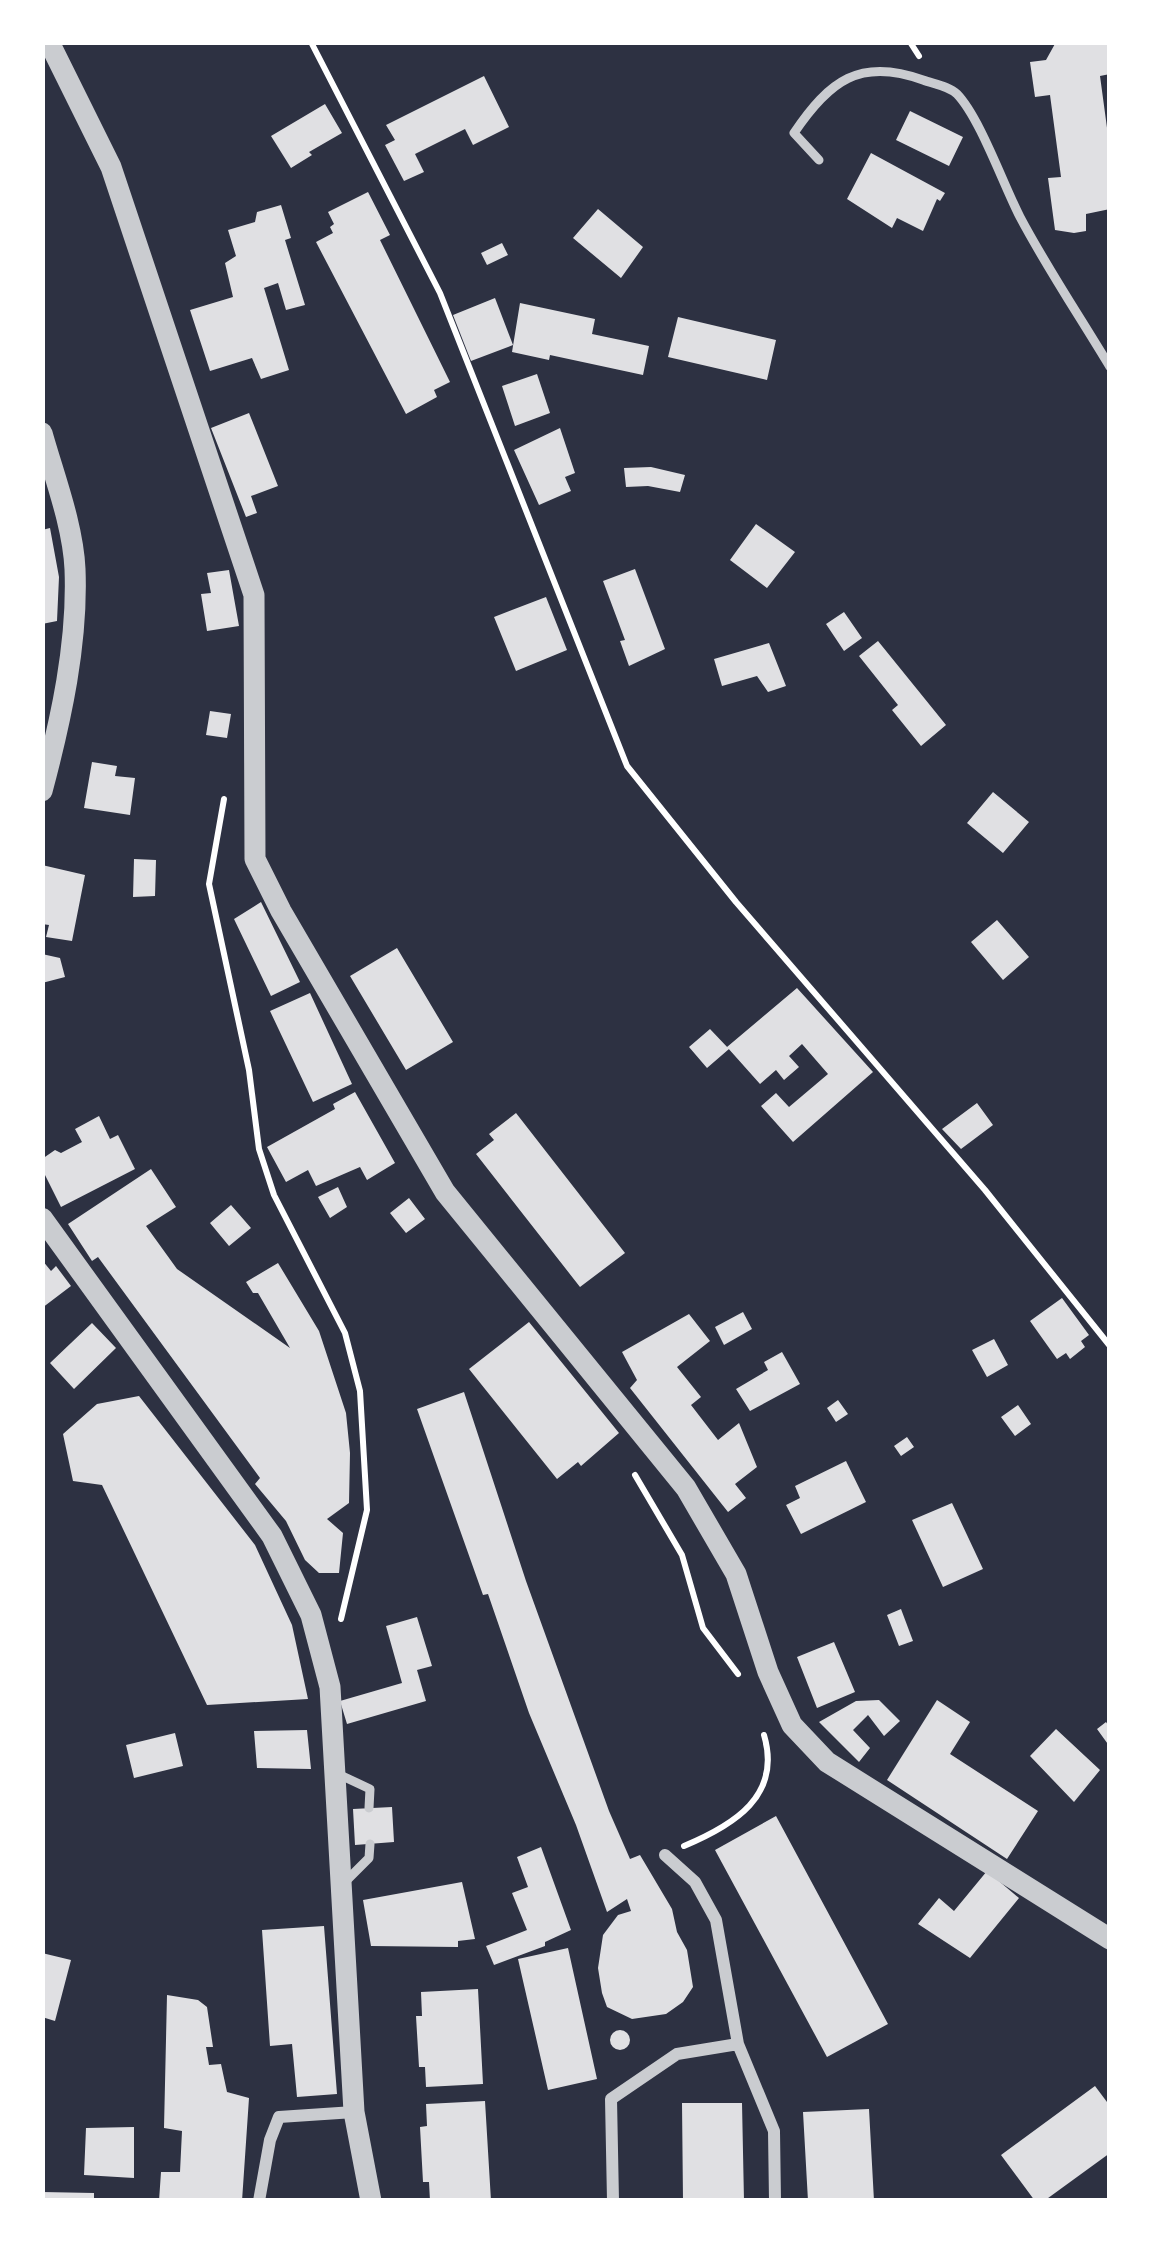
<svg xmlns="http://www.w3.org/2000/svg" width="1152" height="2243" font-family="'Archivo Narrow',sans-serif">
<rect width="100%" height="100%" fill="#2d3142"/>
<path fill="#e0e0e3" d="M 1056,42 L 1110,42 L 1110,74 L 1100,76 L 1110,150 L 1110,209 L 1086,214 L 1086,231 L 1074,233 L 1055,230 L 1048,178 L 1061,177 L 1050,95 L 1035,97 L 1030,62 L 1046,60 Z
M 484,76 L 509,127 L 473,145 L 465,129 L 415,154 L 424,172 L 404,181 L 385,145 L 395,140 L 386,125 Z
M 325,104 L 342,133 L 309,152 L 312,155 L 291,168 L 271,136 Z
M 910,111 L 963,137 L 949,166 L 896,140 Z
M 871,153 L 945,193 L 940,201 L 937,199 L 923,231 L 897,218 L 892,228 L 847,199 Z
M 368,192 L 390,235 L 380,240 L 450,382 L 434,390 L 437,397 L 406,414 L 316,242 L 333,233 L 330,227 L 334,224 L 328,212 Z
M 281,205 L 291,238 L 285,240 L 305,305 L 286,310 L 278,283 L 264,288 L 289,370 L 261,379 L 252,358 L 210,371 L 190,310 L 233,297 L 225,263 L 236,256 L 228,230 L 255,222 L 257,212 Z
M 598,209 L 643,247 L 621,278 L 573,238 Z
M 502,243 L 508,255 L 487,265 L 481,253 Z
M 495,298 L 513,345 L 471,361 L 453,315 Z
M 520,303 L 595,319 L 592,334 L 649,346 L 643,375 L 550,355 L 549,360 L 512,352 Z
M 678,317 L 776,340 L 767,380 L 668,357 Z
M 537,374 L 550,413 L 515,426 L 502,386 Z
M 249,413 L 278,486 L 251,496 L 257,513 L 246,517 L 211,428 Z
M 560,428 L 575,473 L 565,477 L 571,491 L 539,505 L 514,450 Z
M 651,467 L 685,475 L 680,492 L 648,486 L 626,487 L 624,468 Z
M 756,524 L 795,552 L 767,588 L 730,560 Z
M 50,528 L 59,577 L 57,621 L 42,624 L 42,530 Z
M 635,569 L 665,649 L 629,666 L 620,641 L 625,640 L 603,581 Z
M 229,570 L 239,626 L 207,631 L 201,594 L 211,593 L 207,573 Z
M 546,597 L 567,650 L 516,671 L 494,617 Z
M 844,612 L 862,638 L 844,651 L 826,624 Z
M 878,641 L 946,725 L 921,746 L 892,710 L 898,705 L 859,656 Z
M 769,643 L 786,686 L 768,692 L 757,676 L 722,686 L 714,659 Z
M 210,711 L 231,714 L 227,738 L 206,735 Z
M 92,762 L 117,766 L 115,776 L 135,778 L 130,815 L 84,808 Z
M 993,792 L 1029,822 L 1003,853 L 967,823 Z
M 134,859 L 156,860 L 155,896 L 133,897 Z
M 42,865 L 85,875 L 72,941 L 46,937 L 49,925 L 42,924 Z
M 261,902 L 300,982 L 271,996 L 234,919 Z
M 997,920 L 1029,957 L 1003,980 L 971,942 Z
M 397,948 L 453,1042 L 406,1070 L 350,976 Z
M 42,954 L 60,958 L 65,977 L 42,983 Z
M 797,988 L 873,1072 L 793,1142 L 761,1106 L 776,1093 L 789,1107 L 828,1074 L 802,1044 L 789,1056 L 799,1067 L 784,1080 L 776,1070 L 760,1084 L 727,1047 Z
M 310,993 L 352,1084 L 313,1102 L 270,1011 Z
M 710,1029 L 729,1049 L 707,1068 L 689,1047 Z
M 355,1092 L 395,1163 L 367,1180 L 360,1167 L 316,1186 L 308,1170 L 286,1182 L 267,1147 L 335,1109 L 333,1104 Z
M 977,1103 L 993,1125 L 961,1149 L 942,1129 Z
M 516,1113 L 625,1253 L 580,1287 L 476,1154 L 494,1140 L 489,1134 Z
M 99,1116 L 110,1139 L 118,1135 L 135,1169 L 61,1207 L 42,1169 L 42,1159 L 55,1150 L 61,1153 L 82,1142 L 75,1129 Z
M 151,1169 L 176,1207 L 146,1226 L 177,1269 L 290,1348 L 258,1293 L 253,1293 L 246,1282 L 278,1263 L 319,1331 L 346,1413 L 350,1453 L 349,1503 L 327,1519 L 343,1533 L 339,1573 L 319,1573 L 305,1560 L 286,1521 L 255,1484 L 260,1478 L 98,1257 L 92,1261 L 68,1224 Z
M 338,1187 L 347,1207 L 330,1218 L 318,1197 Z
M 409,1198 L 425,1219 L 406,1233 L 390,1213 Z
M 231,1205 L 251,1228 L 229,1246 L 210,1223 Z
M 42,1260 L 51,1271 L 56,1266 L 71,1286 L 42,1308 Z
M 1062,1298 L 1089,1335 L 1081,1341 L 1085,1347 L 1070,1359 L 1066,1353 L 1057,1359 L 1030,1321 Z
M 743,1312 L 752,1329 L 724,1345 L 715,1327 Z
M 689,1314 L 710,1341 L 677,1367 L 701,1397 L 691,1405 L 718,1440 L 739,1423 L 757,1467 L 735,1484 L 746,1498 L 728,1512 L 630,1388 L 637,1380 L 622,1352 Z
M 529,1322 L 619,1433 L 581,1466 L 578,1462 L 557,1479 L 469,1369 Z
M 92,1323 L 116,1348 L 74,1389 L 50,1363 Z
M 994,1339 L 1008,1365 L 987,1377 L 972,1350 Z
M 782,1352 L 800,1384 L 750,1411 L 736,1389 L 768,1370 L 764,1362 Z
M 464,1392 L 526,1581 L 609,1811 L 630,1859 L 640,1855 L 672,1909 L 677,1932 L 687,1950 L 693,1987 L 683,2002 L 666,2014 L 632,2019 L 607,2007 L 602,1993 L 598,1968 L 603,1935 L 618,1915 L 631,1911 L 627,1899 L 607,1912 L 576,1825 L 529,1713 L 488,1594 L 483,1595 L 417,1409 Z
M 139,1396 L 255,1545 L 292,1625 L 308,1699 L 207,1705 L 102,1485 L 73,1481 L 63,1434 L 97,1404 Z
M 838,1400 L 848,1414 L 836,1422 L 827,1408 Z
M 1018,1405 L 1031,1424 L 1015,1436 L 1001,1417 Z
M 907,1437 L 914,1447 L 901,1456 L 894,1446 Z
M 846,1461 L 866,1502 L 801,1534 L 786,1505 L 800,1498 L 795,1486 Z
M 952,1503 L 983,1569 L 943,1587 L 912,1520 Z
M 901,1609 L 913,1641 L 899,1646 L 887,1615 Z
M 417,1617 L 432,1666 L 417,1670 L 426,1701 L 347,1724 L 340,1701 L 402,1683 L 386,1626 Z
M 834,1642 L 855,1692 L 817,1708 L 797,1657 Z
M 879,1700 L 900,1721 L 884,1736 L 868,1715 L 853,1730 L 870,1748 L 859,1762 L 819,1722 L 856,1701 Z
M 937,1700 L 970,1722 L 950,1754 L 1038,1811 L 1007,1859 L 887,1780 Z
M 1106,1722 L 1110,1728 L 1110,1747 L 1097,1729 Z
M 1056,1729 L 1100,1770 L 1074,1802 L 1030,1756 Z
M 307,1730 L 311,1769 L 257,1768 L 254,1731 Z
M 175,1733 L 183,1766 L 134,1778 L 126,1745 Z
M 392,1807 L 394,1842 L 355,1845 L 353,1809 Z
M 776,1816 L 888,2024 L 827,2057 L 715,1850 Z
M 541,1847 L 571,1930 L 545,1942 L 545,1946 L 494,1965 L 486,1946 L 527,1930 L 512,1893 L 528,1887 L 517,1857 Z
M 987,1871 L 1019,1898 L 970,1958 L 918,1924 L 939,1898 L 954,1911 Z
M 462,1882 L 475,1939 L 458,1941 L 458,1947 L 371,1946 L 363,1900 Z
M 324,1926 L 337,2094 L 297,2097 L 292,2044 L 270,2046 L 262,1930 Z
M 568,1948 L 597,2079 L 548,2090 L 518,1959 Z
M 42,1953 L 71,1960 L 55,2021 L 42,2017 Z
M 478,1989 L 483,2084 L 426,2087 L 425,2067 L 419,2067 L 416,2016 L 422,2016 L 421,1992 Z
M 167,1995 L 198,2000 L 207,2007 L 213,2047 L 206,2047 L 209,2065 L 221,2064 L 227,2092 L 249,2098 L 242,2201 L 159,2201 L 161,2172 L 180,2172 L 182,2131 L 164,2128 Z
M610 2040a10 10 0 1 1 20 0a10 10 0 1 1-20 0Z
M 1095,2086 L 1110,2106 L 1110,2153 L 1044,2201 L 1035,2201 L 1001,2155 Z
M 485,2101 L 491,2201 L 430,2201 L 429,2182 L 423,2182 L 420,2127 L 427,2126 L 426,2104 Z
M 682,2103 L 742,2103 L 744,2201 L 683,2201 Z
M 869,2109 L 874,2201 L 808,2201 L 803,2112 Z
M 134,2127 L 134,2178 L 84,2175 L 86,2128 Z
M 42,2192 L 94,2193 L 94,2201 L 42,2201 Z"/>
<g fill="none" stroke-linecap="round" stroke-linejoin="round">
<path stroke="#fff" stroke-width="6" d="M 311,42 L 440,293 L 627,766 L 736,902 L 985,1190 L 1110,1346
M 910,42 L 919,56
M 224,799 L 209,884 L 249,1070 L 259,1149 L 274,1195 L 345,1333 L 360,1391 L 367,1510 L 341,1619
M 635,1475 L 682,1555 L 703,1628 L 738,1674
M 684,1846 C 734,1825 782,1796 764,1735"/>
<path stroke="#caccd0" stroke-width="9" d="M 819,160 L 794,133 C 829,81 860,57 923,80 C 934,84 949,86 957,94 C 980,118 1003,184 1020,217 C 1047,268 1080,317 1110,367
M 338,1774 L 370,1789 L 369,1808
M 345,1882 L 369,1858 L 370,1844"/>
<path stroke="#caccd0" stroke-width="12" d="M 665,1855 L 695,1882 L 716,1920 L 738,2044
M 259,2201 L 270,2140 L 279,2117 L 354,2112
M 613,2201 L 611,2099 L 677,2054 L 738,2044 L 774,2131 L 775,2201"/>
<path stroke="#caccd0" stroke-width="21" d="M 49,42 L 111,167 L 254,595 L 255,859 L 281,911 L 445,1192 L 686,1488 L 736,1574 L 768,1672 L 792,1725 L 827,1762 L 1110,1939
M 42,433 C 54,476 73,525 75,569 C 78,643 61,720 42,791
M 42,1218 L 272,1536 L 311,1615 L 330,1687 L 354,2112 L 371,2201"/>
</g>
<rect width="1152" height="2243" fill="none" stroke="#ffffff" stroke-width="90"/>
</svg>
